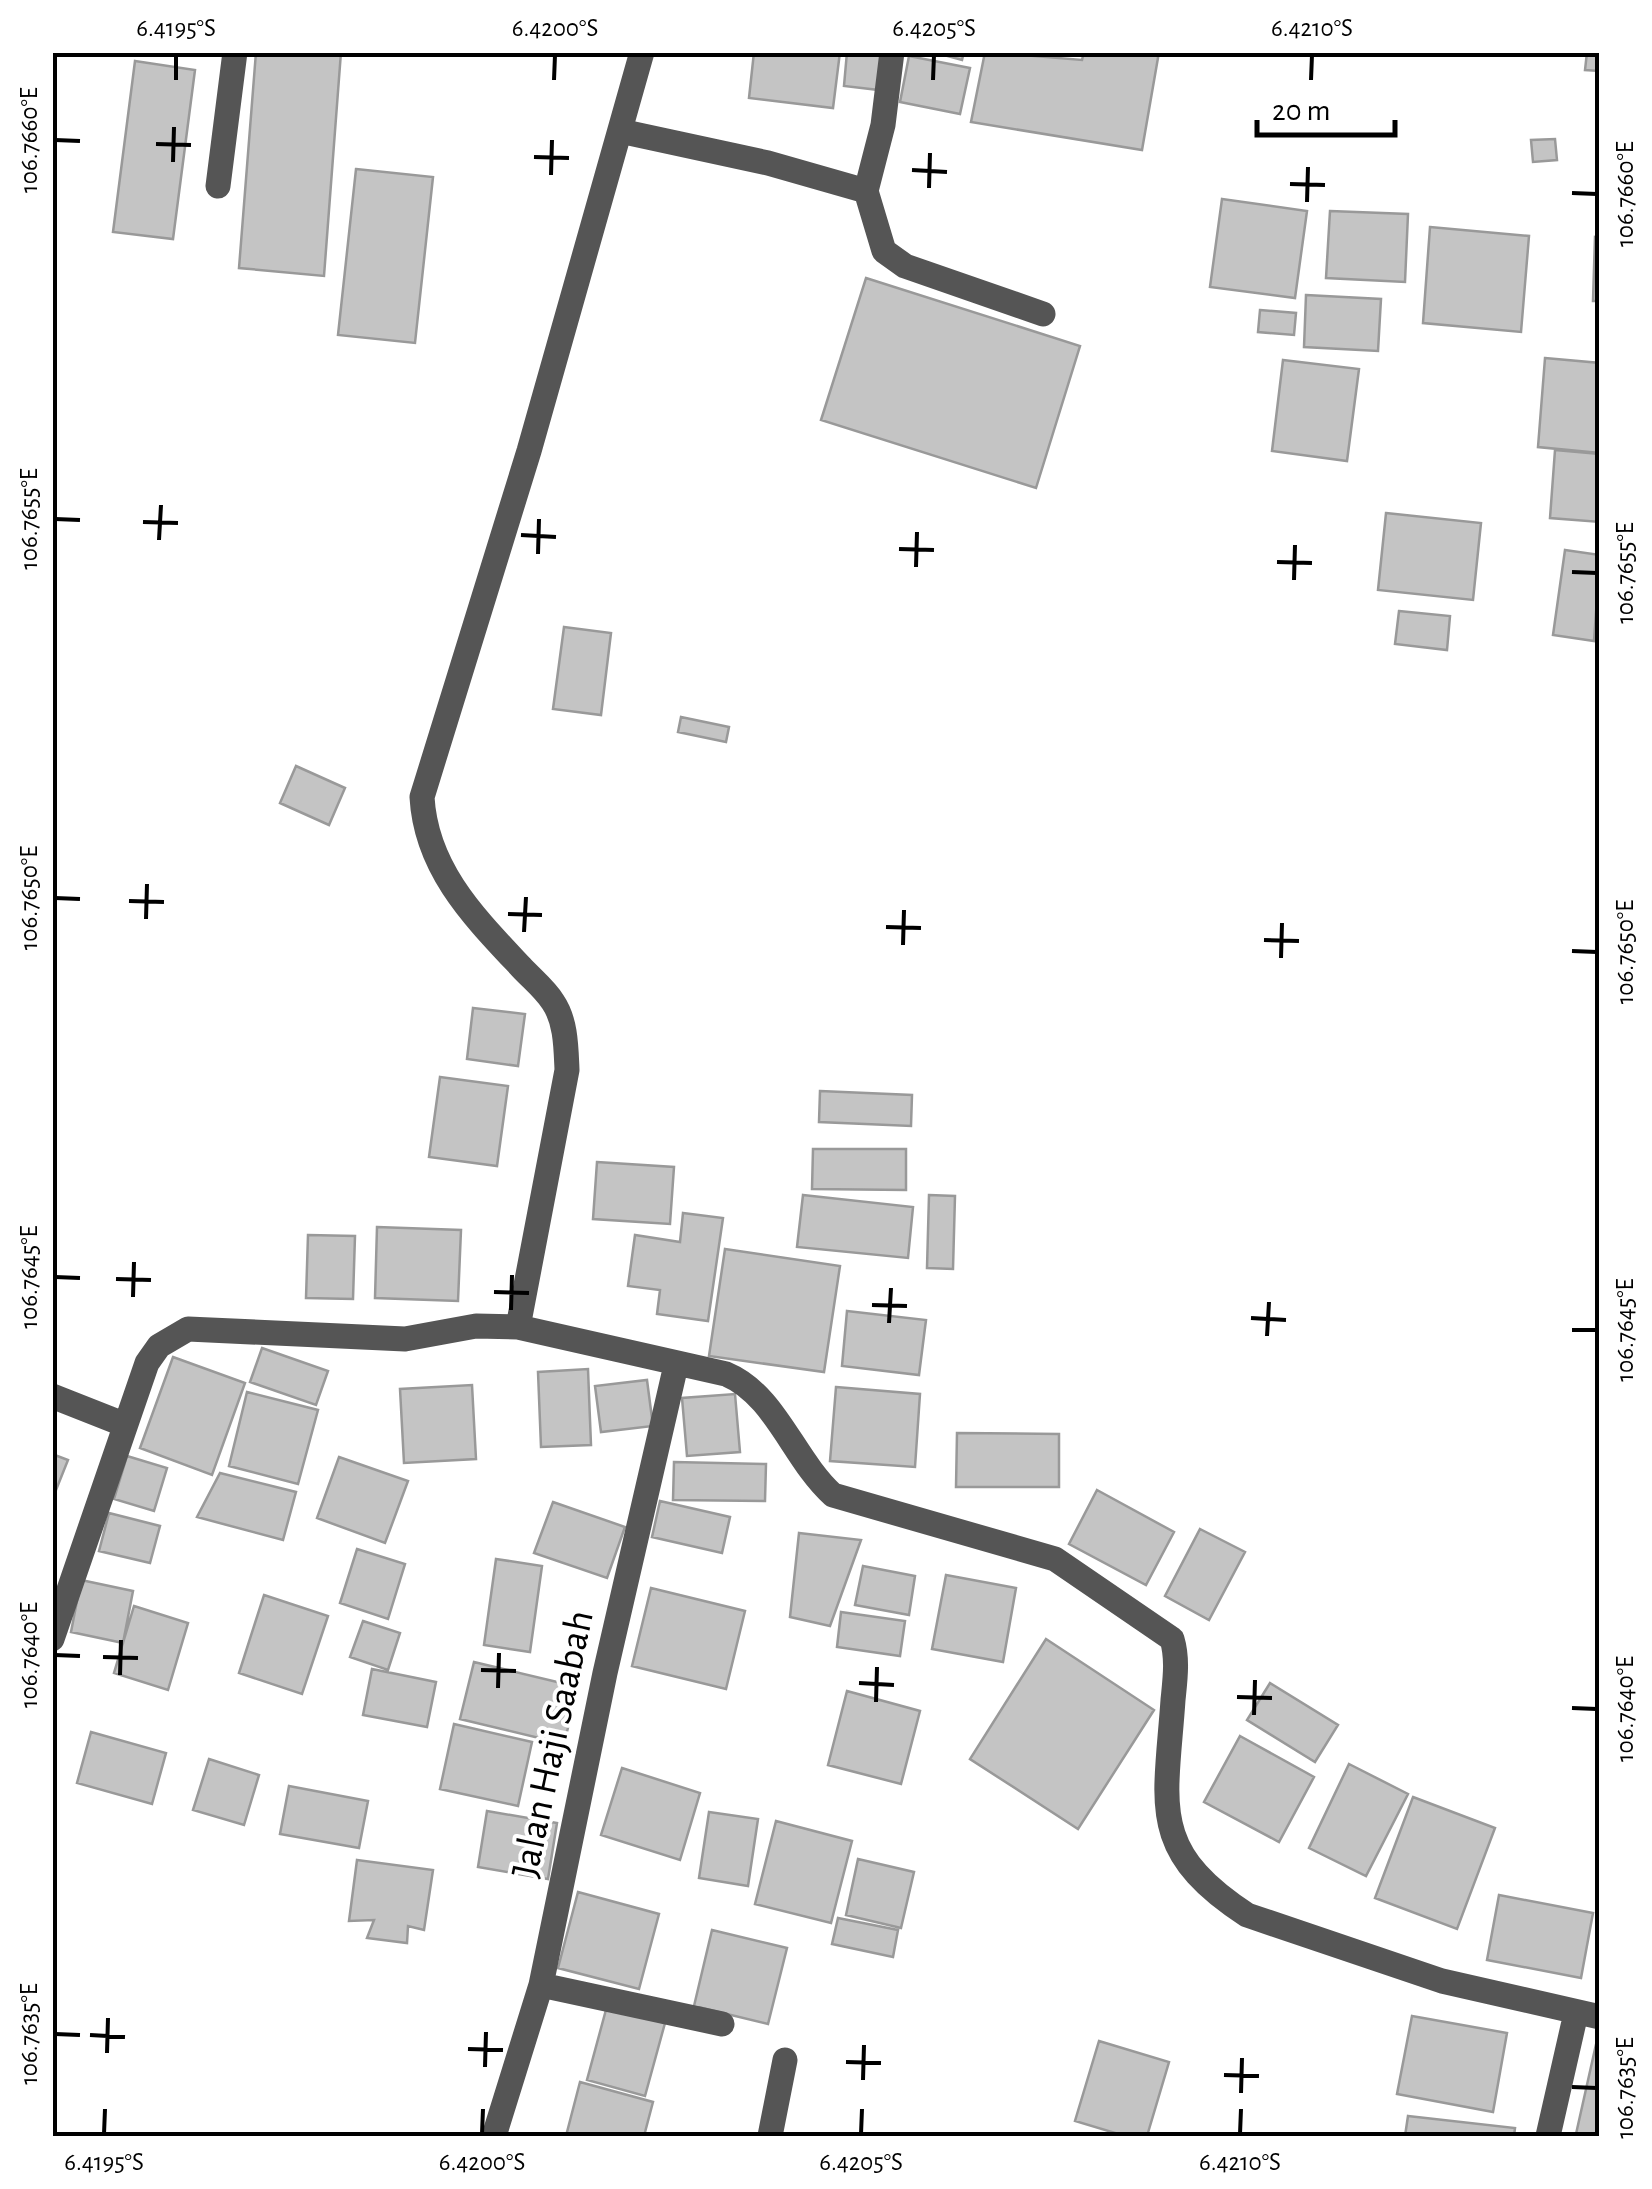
<svg xmlns="http://www.w3.org/2000/svg" width="1652" height="2189" font-family="'Alegreya Sans',sans-serif">
<rect width="100%" height="100%" fill="#fff"/>
<path fill="#c4c4c4" stroke="#999" stroke-width="2.5" d="M 256,52 L 341,52 L 324,276 L 239,268 Z
M 754,52 L 840,52 L 833,108 L 749,98 Z
M 847,52 L 882,52 L 879,90 L 844,86 Z
M 933,52 L 964,52 L 962,60 Z
M 985,52 L 1082,60 L 1084,52 L 1159,52 L 1142,150 L 971,122 Z
M 1587,52 L 1600,52 L 1600,71 L 1585,70 Z
M 909,56 L 970,68 L 960,114 L 900,102 Z
M 135,61 L 195,70 L 173,239 L 113,232 Z
M 1555,139 L 1557,160 L 1533,162 L 1531,140 Z
M 356,169 L 433,177 L 415,343 L 338,335 Z
M 1222,199 L 1307,211 L 1295,298 L 1210,287 Z
M 1330,211 L 1408,214 L 1405,282 L 1326,278 Z
M 1430,227 L 1529,236 L 1521,332 L 1423,323 Z
M 1595,237 L 1600,238 L 1600,301 L 1593,301 Z
M 866,278 L 1080,346 L 1036,488 L 821,420 Z
M 1306,295 L 1381,299 L 1378,351 L 1304,347 Z
M 1260,310 L 1296,313 L 1294,335 L 1258,332 Z
M 1545,358 L 1600,363 L 1600,453 L 1538,447 Z
M 1283,360 L 1359,369 L 1347,461 L 1272,451 Z
M 1555,450 L 1600,454 L 1600,522 L 1550,518 Z
M 1386,513 L 1481,523 L 1473,600 L 1378,590 Z
M 1565,550 L 1600,555 L 1594,641 L 1553,635 Z
M 1399,611 L 1450,616 L 1447,650 L 1395,644 Z
M 564,627 L 611,633 L 601,715 L 553,709 Z
M 681,717 L 729,727 L 726,742 L 678,732 Z
M 296,766 L 345,788 L 329,825 L 280,803 Z
M 473,1008 L 525,1014 L 518,1066 L 467,1059 Z
M 440,1077 L 508,1086 L 497,1166 L 429,1157 Z
M 820,1091 L 912,1095 L 911,1126 L 819,1122 Z
M 813,1149 L 906,1149 L 906,1190 L 812,1189 Z
M 597,1162 L 674,1167 L 670,1224 L 593,1219 Z
M 803,1195 L 913,1207 L 908,1258 L 797,1247 Z
M 929,1195 L 955,1196 L 953,1269 L 927,1268 Z
M 683,1213 L 723,1218 L 708,1321 L 657,1314 L 660,1290 L 628,1286 L 635,1235 L 680,1242 Z
M 377,1227 L 461,1230 L 458,1301 L 375,1298 Z
M 308,1235 L 355,1236 L 353,1299 L 306,1298 Z
M 725,1249 L 840,1266 L 824,1372 L 709,1356 Z
M 847,1311 L 926,1320 L 919,1375 L 842,1366 Z
M 262,1348 L 328,1371 L 316,1405 L 250,1382 Z
M 173,1357 L 245,1383 L 212,1475 L 140,1448 Z
M 588,1369 L 591,1445 L 541,1447 L 538,1372 Z
M 647,1380 L 653,1426 L 601,1432 L 595,1386 Z
M 472,1385 L 476,1459 L 404,1463 L 400,1389 Z
M 836,1387 L 920,1394 L 915,1467 L 830,1461 Z
M 247,1392 L 318,1410 L 298,1484 L 229,1466 Z
M 735,1394 L 740,1452 L 687,1456 L 682,1398 Z
M 957,1433 L 1059,1434 L 1059,1487 L 956,1487 Z
M 52,1454 L 68,1460 L 52,1500 Z
M 127,1456 L 167,1468 L 154,1511 L 114,1499 Z
M 339,1457 L 408,1481 L 385,1543 L 317,1518 Z
M 674,1462 L 766,1464 L 765,1501 L 673,1500 Z
M 220,1473 L 296,1492 L 283,1540 L 197,1517 Z
M 1097,1490 L 1174,1532 L 1146,1585 L 1069,1544 Z
M 660,1501 L 730,1517 L 722,1553 L 652,1537 Z
M 553,1502 L 625,1527 L 607,1578 L 534,1553 Z
M 109,1513 L 160,1526 L 150,1563 L 99,1551 Z
M 1200,1529 L 1245,1552 L 1209,1620 L 1165,1596 Z
M 799,1533 L 861,1540 L 830,1626 L 790,1617 Z
M 357,1549 L 405,1564 L 388,1619 L 340,1603 Z
M 496,1559 L 542,1566 L 530,1652 L 484,1645 Z
M 863,1566 L 915,1576 L 909,1615 L 855,1605 Z
M 946,1575 L 1016,1588 L 1003,1662 L 932,1649 Z
M 81,1580 L 133,1591 L 123,1643 L 71,1632 Z
M 651,1588 L 745,1611 L 726,1689 L 632,1666 Z
M 264,1595 L 328,1616 L 302,1694 L 239,1673 Z
M 134,1606 L 188,1623 L 168,1690 L 114,1673 Z
M 841,1612 L 905,1621 L 900,1656 L 837,1647 Z
M 363,1621 L 400,1633 L 388,1670 L 350,1657 Z
M 1046,1639 L 1154,1710 L 1078,1829 L 970,1759 Z
M 474,1662 L 578,1687 L 564,1744 L 460,1719 Z
M 372,1669 L 436,1682 L 427,1727 L 363,1715 Z
M 1270,1683 L 1338,1725 L 1315,1762 L 1247,1720 Z
M 847,1691 L 920,1711 L 901,1784 L 828,1765 Z
M 454,1724 L 532,1742 L 518,1806 L 440,1789 Z
M 91,1732 L 166,1753 L 152,1804 L 77,1783 Z
M 1240,1736 L 1314,1777 L 1279,1842 L 1204,1802 Z
M 209,1759 L 259,1775 L 244,1825 L 193,1810 Z
M 1349,1764 L 1408,1794 L 1366,1876 L 1309,1848 Z
M 622,1768 L 700,1793 L 680,1860 L 601,1835 Z
M 289,1786 L 368,1801 L 359,1848 L 280,1834 Z
M 1413,1797 L 1495,1828 L 1457,1929 L 1375,1898 Z
M 487,1811 L 557,1823 L 548,1879 L 478,1867 Z
M 709,1812 L 758,1819 L 748,1886 L 699,1878 Z
M 776,1821 L 852,1841 L 831,1923 L 755,1904 Z
M 858,1859 L 914,1872 L 901,1928 L 846,1915 Z
M 357,1860 L 433,1870 L 424,1930 L 408,1926 L 407,1943 L 367,1938 L 374,1920 L 349,1921 Z
M 578,1892 L 659,1914 L 639,1989 L 558,1968 Z
M 1499,1895 L 1593,1913 L 1581,1978 L 1487,1960 Z
M 838,1918 L 898,1930 L 893,1957 L 832,1944 Z
M 712,1930 L 787,1948 L 768,2024 L 694,2006 Z
M 607,2006 L 665,2023 L 645,2096 L 587,2080 Z
M 1412,2016 L 1507,2033 L 1493,2112 L 1397,2094 Z
M 1599,2031 L 1600,2136 L 1586,2136 L 1576,2134 Z
M 1099,2041 L 1169,2062 L 1147,2136 L 1125,2136 L 1075,2121 Z
M 580,2082 L 653,2102 L 644,2136 L 566,2136 Z
M 1408,2116 L 1515,2128 L 1514,2136 L 1405,2136 Z"/>
<g fill="none" stroke-linecap="round" stroke-linejoin="round">
<path stroke="#555" stroke-width="25" d="M 892,52 L 883,125 L 866,191 L 884,251 L 905,266 L 1043,314
M 620,131 L 768,163 L 866,191
M 218,186 L 235,52
M 518,1327 L 567,1070 C 566,1047 566,1021 553,1002 C 545,989 531,978 521,967 C 474,917 426,869 422,797 L 529,451 L 642,52
M 52,1396 L 123,1424
M 52,1639 L 147,1363 L 159,1346 L 188,1329 L 405,1339 L 476,1326 L 518,1327 L 726,1374 C 776,1395 793,1459 833,1495 L 1055,1559 L 1172,1639 C 1178,1659 1175,1680 1173,1700 C 1166,1804 1147,1850 1247,1915 L 1442,1981 L 1600,2017
M 541,1985 L 722,2024
M 494,2136 L 541,1985 L 605,1673 L 676,1365
M 770,2136 L 785,2060
M 1548,2136 L 1576,2013"/>
</g>
<path fill="none" stroke="#000" stroke-width="4" d="M 176,80 L 176,55M 554,80 L 555,55M 933,80 L 934,55M 1311,80 L 1312,55M 55,140 L 80,141M 156,144 L 191,145M 534,157 L 569,158M 173,162 L 174,127M 912,170 L 947,172M 551,175 L 552,140M 1290,184 L 1325,185M 929,188 L 930,153M 1572,193 L 1597,194M 1307,202 L 1308,167M 55,519 L 80,520M 143,522 L 178,523M 521,535 L 556,537M 159,540 L 161,505M 899,549 L 934,550M 538,554 L 539,519M 1277,562 L 1312,563M 916,567 L 917,532M 1572,572 L 1597,573M 1294,580 L 1295,545M 55,898 L 80,899M 129,901 L 164,902M 508,914 L 542,915M 146,919 L 147,884M 886,927 L 921,928M 524,932 L 526,897M 1264,940 L 1299,941M 903,945 L 904,910M 1572,951 L 1597,952M 1281,958 L 1282,923M 55,1277 L 80,1278M 116,1279 L 151,1280M 494,1292 L 529,1293M 133,1297 L 134,1262M 872,1305 L 907,1306M 511,1310 L 512,1275M 1251,1318 L 1286,1320M 889,1323 L 891,1288M 1572,1330 L 1597,1330M 1267,1336 L 1269,1302M 55,1655 L 80,1656M 103,1657 L 138,1658M 481,1670 L 516,1671M 120,1675 L 121,1640M 859,1683 L 894,1685M 498,1688 L 499,1653M 1237,1697 L 1272,1698M 876,1702 L 877,1667M 1572,1708 L 1597,1709M 1254,1715 L 1255,1680M 55,2034 L 80,2035M 90,2035 L 125,2037M 468,2049 L 503,2050M 107,2053 L 108,2018M 846,2062 L 881,2063M 485,2067 L 486,2032M 1224,2075 L 1259,2076M 863,2080 L 864,2045M 1572,2087 L 1597,2088M 1241,2093 L 1242,2058M 104,2134 L 105,2109M 482,2134 L 483,2109M 861,2134 L 862,2109M 1240,2134 L 1241,2109"/>
<g text-anchor="middle" dominant-baseline="central" stroke-width="8" stroke-linejoin="round" paint-order="stroke">
<g font-size="40" fill="#000" stroke="#fff">
<text transform="translate(553 1744) rotate(-78)">Jalan Haji Saabah</text>
</g>
</g>
<rect width="1652" height="2189" fill="none" stroke="#ffffff" stroke-width="110"/>
<path d="M1257 120v15h138v-15" fill="none" stroke="#000000" stroke-width="5"/>
<text x="1272" y="120" font-size="30" fill="#000000" stroke="#ffffff" stroke-width="8" paint-order="stroke">20 m</text>
<rect x="55" y="55" width="1542" height="2079" fill="none" stroke="#000" stroke-width="4"/>
<g font-size="25" text-anchor="middle" fill="#000">
<text x="176" y="36">6.4195°S</text>
<text x="555" y="36">6.4200°S</text>
<text x="934" y="36">6.4205°S</text>
<text x="1312" y="36">6.4210°S</text>
<text transform="translate(28 140) rotate(-90)" y="9">106.7660°E</text>
<text transform="translate(1624 194) rotate(-90)" y="9">106.7660°E</text>
<text transform="translate(28 519) rotate(-90)" y="9">106.7655°E</text>
<text transform="translate(1624 573) rotate(-90)" y="9">106.7655°E</text>
<text transform="translate(28 898) rotate(-90)" y="9">106.7650°E</text>
<text transform="translate(1624 952) rotate(-90)" y="9">106.7650°E</text>
<text transform="translate(28 1277) rotate(-90)" y="9">106.7645°E</text>
<text transform="translate(1624 1330) rotate(-90)" y="9">106.7645°E</text>
<text transform="translate(28 1655) rotate(-90)" y="9">106.7640°E</text>
<text transform="translate(1624 1709) rotate(-90)" y="9">106.7640°E</text>
<text transform="translate(28 2034) rotate(-90)" y="9">106.7635°E</text>
<text transform="translate(1624 2088) rotate(-90)" y="9">106.7635°E</text>
<text x="104" y="2170">6.4195°S</text>
<text x="482" y="2170">6.4200°S</text>
<text x="861" y="2170">6.4205°S</text>
<text x="1240" y="2170">6.4210°S</text>
</g>
</svg>
